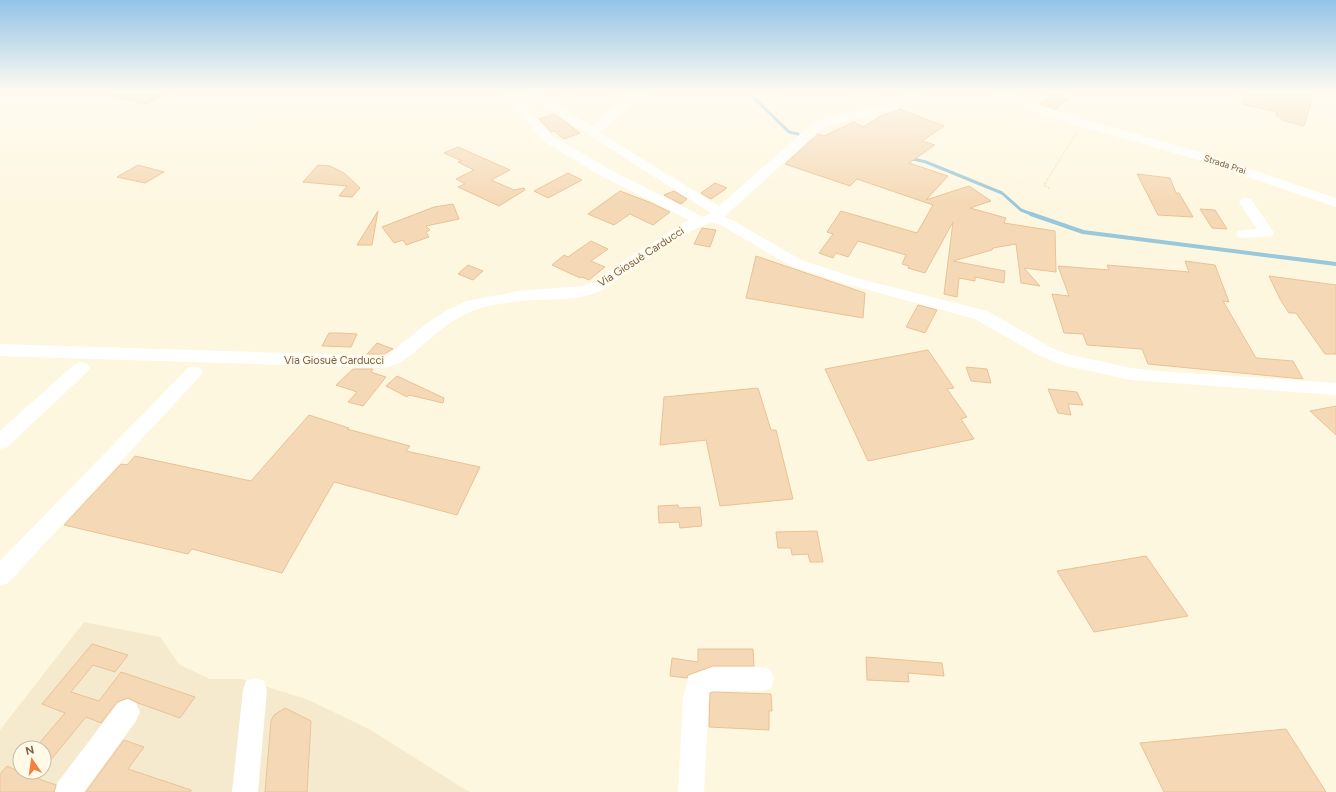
<svg xmlns="http://www.w3.org/2000/svg" width="1336" height="792" font-family="Figtree,sans-serif">
<rect width="100%" height="100%" fill="#fef7e0"/>
<path fill="#f6eace" fill-rule="evenodd" d="M 84,622 L 160,637 L 180,665 L 210,679 L 242,679 L 309,700 L 369,729 L 466,790 L 471,792 L 0,792 L 0,730 ZM 20,748 L 44,748 L 44,772 L 20,772 Z"/>
<g fill="none" stroke-linecap="round" stroke-linejoin="round">
<path stroke="#99c7db" stroke-width="3" d="M 748,92 L 789,132 L 798,134
M 909,158 L 926,162 L 1002,193 L 1021,210 L 1034,215"/>
<path stroke="#99c7db" stroke-width="4" d="M 1031,214 L 1083,232 L 1336,264"/>
</g>
<path fill="#f5d9b6" stroke="#e9c295" d="M 109,92 L 169,92 L 147,104 L 109,96 Z
M 1247,92 L 1272,92 L 1290,96 L 1297,92 L 1305,92 L 1313,95 L 1304,126 L 1281,120 L 1282,118 L 1276,116 L 1277,112 L 1242,104 Z
M 1053,94 L 1068,99 L 1056,109 L 1040,104 Z
M 900,109 L 944,126 L 922,141 L 935,145 L 909,163 L 948,176 L 926,200 L 969,186 L 991,201 L 970,208 L 1006,218 L 1004,223 L 1055,231 L 1056,272 L 1024,268 L 1040,286 L 1021,283 L 1016,244 L 993,248 L 992,250 L 953,261 L 1005,271 L 1004,283 L 975,277 L 975,281 L 959,278 L 957,297 L 944,294 L 953,222 L 925,273 L 908,268 L 909,266 L 902,264 L 906,255 L 858,241 L 848,257 L 836,253 L 833,258 L 819,253 L 833,234 L 827,232 L 841,211 L 917,233 L 933,205 L 857,179 L 850,186 L 785,164 L 818,134 L 824,136 L 854,122 L 863,127 L 882,115 L 891,113 L 893,113 Z
M 554,114 L 570,125 L 569,125 L 580,133 L 564,139 L 554,131 L 551,132 L 539,119 Z
M 458,147 L 510,170 L 491,180 L 514,190 L 524,188 L 525,190 L 499,206 L 458,187 L 465,184 L 456,179 L 474,170 L 458,162 L 462,161 L 444,153 Z
M 138,165 L 164,172 L 145,183 L 117,177 Z
M 318,165 L 330,166 L 344,173 L 360,188 L 352,197 L 339,196 L 347,186 L 303,182 Z
M 568,173 L 582,180 L 548,198 L 534,191 Z
M 1137,174 L 1170,178 L 1176,193 L 1179,193 L 1193,217 L 1158,215 Z
M 715,183 L 727,188 L 711,199 L 701,193 Z
M 620,191 L 649,202 L 670,212 L 653,225 L 630,214 L 614,225 L 588,214 Z
M 674,191 L 687,199 L 681,204 L 664,195 Z
M 453,204 L 459,219 L 426,226 L 430,230 L 426,232 L 429,237 L 406,245 L 403,240 L 394,243 L 382,227 L 434,207 Z
M 1200,209 L 1215,210 L 1227,229 L 1212,228 Z
M 378,211 L 372,245 L 357,245 Z
M 702,228 L 716,230 L 710,247 L 694,244 Z
M 591,241 L 608,249 L 591,261 L 605,267 L 589,280 L 582,277 L 580,278 L 552,265 L 564,255 L 568,257 Z
M 756,256 L 865,293 L 863,318 L 746,298 Z
M 1185,261 L 1215,265 L 1229,302 L 1223,301 L 1256,358 L 1293,361 L 1303,379 L 1148,364 L 1142,349 L 1087,345 L 1083,334 L 1064,333 L 1052,294 L 1069,296 L 1058,266 L 1109,270 L 1107,265 L 1189,272 Z
M 468,265 L 483,271 L 473,280 L 458,274 Z
M 1269,276 L 1336,285 L 1336,354 L 1325,354 L 1296,313 L 1289,313 L 1280,299 Z
M 918,305 L 937,310 L 925,333 L 906,327 Z
M 329,333 L 340,333 L 357,334 L 351,347 L 322,346 Z
M 377,343 L 393,349 L 384,354 L 367,354 Z
M 928,350 L 954,388 L 947,389 L 967,417 L 961,419 L 974,439 L 868,461 L 825,369 Z
M 966,367 L 987,369 L 991,383 L 971,381 Z
M 353,369 L 373,369 L 371,372 L 386,377 L 363,406 L 348,402 L 357,392 L 336,385 Z
M 397,376 L 444,398 L 443,403 L 409,395 L 407,397 L 386,386 Z
M 758,388 L 771,430 L 776,430 L 793,499 L 720,506 L 706,440 L 660,445 L 664,397 Z
M 1048,389 L 1077,392 L 1083,405 L 1068,404 L 1071,415 L 1058,413 Z
M 1336,406 L 1336,435 L 1310,411 Z
M 309,415 L 349,428 L 347,429 L 410,446 L 406,451 L 480,467 L 457,515 L 334,482 L 282,573 L 192,549 L 188,554 L 64,525 L 121,464 L 127,465 L 135,456 L 251,481 Z
M 678,505 L 679,508 L 700,507 L 702,526 L 680,528 L 679,522 L 659,523 L 658,506 Z
M 817,531 L 823,562 L 810,562 L 808,554 L 792,555 L 791,548 L 778,548 L 776,532 Z
M 1146,556 L 1188,616 L 1094,632 L 1057,571 Z
M 92,644 L 128,655 L 115,672 L 93,665 L 71,692 L 99,701 L 121,672 L 195,697 L 180,718 L 138,703 L 128,698 L 117,702 L 101,723 L 86,717 L 44,768 L 44,748 L 35,748 L 65,713 L 42,704 Z
M 698,649 L 753,649 L 754,666 L 713,666 L 688,675 L 687,678 L 670,676 L 672,658 L 698,662 Z
M 866,657 L 942,663 L 944,676 L 908,673 L 909,682 L 867,680 Z
M 713,692 L 771,694 L 772,711 L 769,711 L 769,730 L 709,727 L 710,693 Z
M 285,708 L 311,721 L 307,792 L 265,792 L 271,721 L 274,715 Z
M 1286,729 L 1326,792 L 1164,792 L 1140,743 Z
M 124,740 L 144,747 L 128,769 L 191,790 L 191,792 L 86,792 Z
M 7,766 L 20,772 L 41,772 L 36,778 L 56,785 L 54,792 L 0,792 L 0,774 Z"/>
<g fill="none" stroke-linecap="round" stroke-linejoin="round">
<path stroke="#dabd99" stroke-width="1.5" stroke-dasharray="0.5 2" stroke-linecap="butt" d="M 1049,188 L 1044,185 L 1077,132"/>
<path fill="#fff" fill-rule="evenodd" d="M 508,92 L 519,92 L 532,113 L 551,135 L 611,170 L 703,217 L 711,213 L 522,92 L 536,92 L 591,126 L 597,123 L 631,92 L 642,92 L 605,129 L 599,132 L 719,206 L 813,123 L 829,117 L 883,106 L 893,102 L 907,92 L 918,92 C 901,120 849,115 821,129 L 724,217 L 732,220 L 801,260 L 856,278 L 987,311 L 1050,347 L 1067,354 L 1131,368 L 1159,371 L 1336,383 L 1336,395 L 1131,380 L 1062,365 L 1038,355 L 975,319 L 846,284 L 791,266 L 722,226 C 720,225 716,223 714,223 C 695,221 625,276 605,288 C 581,303 547,298 519,301 C 506,303 491,305 478,309 C 447,318 427,345 401,362 C 396,365 389,366 384,368 L 0,356 L 0,344 L 384,356 L 388,355 L 426,324 L 447,310 L 467,301 L 519,291 L 584,286 L 594,282 L 633,255 L 689,220 L 601,176 L 543,141 L 523,117 Z
M 993,92 L 1008,92 L 1034,104 L 1079,118 L 1200,152 L 1336,198 L 1336,207 L 1192,158 L 1071,124 L 1026,108 L 995,94 Z
M 1246,198 L 1251,199 L 1274,233 L 1272,236 L 1243,238 L 1238,237 L 1236,234 L 1238,231 L 1257,229 L 1239,202 L 1241,199 Z
M 81,362 L 87,364 L 90,368 L 87,372 L 7,447 L 0,449 L 0,431 L 75,364 Z
M 194,366 L 200,368 L 203,372 L 200,376 L 8,583 L 0,586 L 0,561 L 188,368 Z
M 713,667 L 762,667 L 771,670 L 774,679 L 771,688 L 762,691 L 713,691 L 709,692 L 704,792 L 678,792 L 683,698 L 689,676 Z
M 255,678 L 264,681 L 267,690 L 258,792 L 232,792 L 243,690 L 246,681 Z
M 127,699 L 136,703 L 140,712 L 136,721 L 84,792 L 55,792 L 58,782 L 118,703 Z"/>
</g>
<linearGradient id="sky" x2="0" y2="1"><stop stop-color="#93c3e8"/><stop offset="0.45" stop-color="#fffbf1"/><stop offset="1" stop-color="#fffbf1" stop-opacity="0"/></linearGradient>
<rect width="1336" height="203" fill="url(#sky)"/>
<g text-anchor="middle" dominant-baseline="central" stroke-width="3" stroke-linejoin="round" paint-order="stroke">
<g font-size="9" fill="#765f46" stroke="#fffae8">
<text transform="translate(1225 164) rotate(18)">Strada Prai</text>
</g>
<g font-size="11" fill="#765f46" stroke="#fffae8">
<text transform="translate(641 257) rotate(-33)">Via Giosuè Carducci</text>
<text x="334" y="360">Via Giosuè Carducci</text>
</g>
</g>
<g transform="translate(32 760) rotate(347)"><circle r="19" fill="#fffae8" stroke="#c8bca7"/>
<path d="M0-3L7 15L0 10L-7 15Z" fill="#f1813c"/>
<text y="-6" font-size="11" font-weight="bold" text-anchor="middle" fill="#765f46">N</text>
</g>
</svg>
